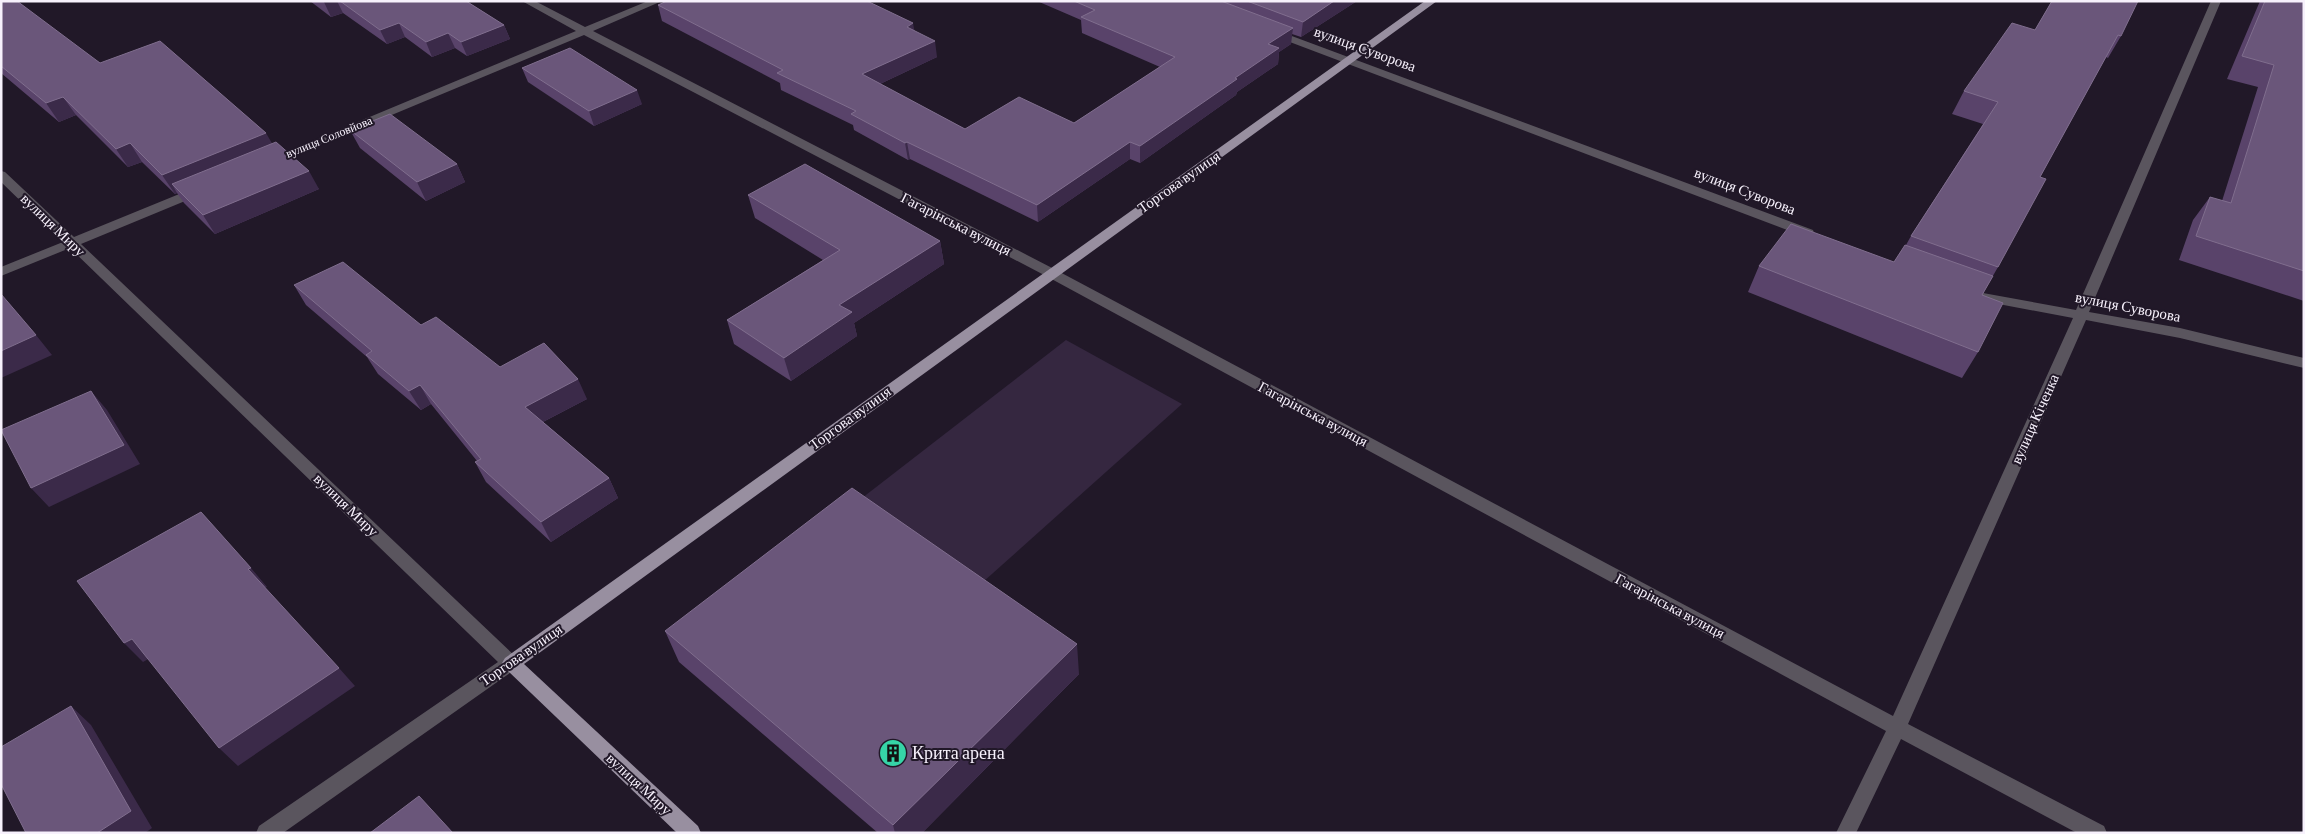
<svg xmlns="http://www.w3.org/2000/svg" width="2305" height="834" font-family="'Crimson Pro',serif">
<rect width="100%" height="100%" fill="#211828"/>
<path fill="#352740" d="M 1066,340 L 1182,404 L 974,590 L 853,505 Z"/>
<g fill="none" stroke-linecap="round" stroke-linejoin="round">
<path fill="#5a555e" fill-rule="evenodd" d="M 522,1 L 535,1 L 585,27 L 648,1 L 662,1 L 593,31 L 1056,270 L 1893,716 L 2073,318 L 1972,299 L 1965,295 L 1972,291 L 2076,310 L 2211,1 L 2221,1 L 2089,312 L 2180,328 L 2304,358 L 2304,368 L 2180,338 L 2086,320 L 1908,724 L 2104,826 L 2107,833 L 2077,833 L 1901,739 L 1856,833 L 1836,833 L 1886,731 L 1046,276 L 584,35 L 274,164 L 266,164 L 264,161 L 576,31 Z
M 1273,29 L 1813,230 L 1814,233 L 1813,236 L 1803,236 L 1269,34 L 1268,32 Z
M 1,171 L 5,172 L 74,237 L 194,188 L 202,188 L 204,191 L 202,194 L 81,244 L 517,658 L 520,663 L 517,668 L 283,833 L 256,833 L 259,826 L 498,662 L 70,248 L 1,276 L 1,267 L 63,242 L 1,182 Z"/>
<path fill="#988fa0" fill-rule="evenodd" d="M 1425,1 L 1437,1 L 524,664 L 698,826 L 701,833 L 677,833 L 505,668 L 502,663 L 505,658 Z"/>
</g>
<path fill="#59436a" d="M 1,1 L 100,63 L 272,144 L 319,189 L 215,234 L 184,203 L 177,193 L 175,194 L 142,162 L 128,167 L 76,115 L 59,122 L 1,73 Z
M 310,1 L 466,1 L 504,25 L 510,39 L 467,56 L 455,48 L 432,57 L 405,37 L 387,44 L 343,13 L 331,17 Z
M 1037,1 L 1357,1 L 1301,37 L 1292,34 L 1291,44 L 1279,52 L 1278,64 L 1237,92 L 1236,95 L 1140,163 L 1130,159 L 1038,222 L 910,159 L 908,160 L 854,130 L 853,125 L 781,90 L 780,83 L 662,21 L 658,5 L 914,30 L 937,57 L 880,84 L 965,129 L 1074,123 L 1160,67 L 1082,33 L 1081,20 Z
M 2052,1 L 2121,36 L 2108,58 L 2106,57 L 2040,177 L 1998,267 L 1982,295 L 1978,352 L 1962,378 L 1748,292 L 1759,266 L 1894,262 L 1906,245 L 1911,236 L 1983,124 L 1952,114 L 1964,91 L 2035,30 Z
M 2260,1 L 2304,1 L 2304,301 L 2179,260 L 2193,220 L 2210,197 L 2222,201 L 2258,87 L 2227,79 Z
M 522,68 L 642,104 L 594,126 L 528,82 Z
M 350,130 L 457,164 L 465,182 L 426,201 L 360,148 Z
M 748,195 L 940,241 L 944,264 L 854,323 L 857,336 L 791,381 L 734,344 L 727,320 L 823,260 L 755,218 Z
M 294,285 L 421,325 L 500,367 L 587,399 L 543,422 L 609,478 L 618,498 L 551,542 L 486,482 L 475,462 L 477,461 L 431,404 L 421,410 L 378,374 L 367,357 L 306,305 Z
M 665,631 L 1079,674 L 922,833 L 878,833 L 679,662 Z"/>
<path fill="#3b2a49" d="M 327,1 L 337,1 L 343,13 L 331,17 L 324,2 Z
M 1334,1 L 1357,1 L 1301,37 L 1303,22 Z
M 399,23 L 405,37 L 387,44 L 380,30 Z
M 913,23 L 916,39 L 907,27 Z
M 504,25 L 510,39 L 467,56 L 461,42 Z
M 1293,28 L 1291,44 L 1279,52 L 1278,64 L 1237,92 L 1236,95 L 1140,163 L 1140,146 L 1235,78 L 1268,44 Z
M 448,33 L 455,48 L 432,57 L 426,42 Z
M 935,41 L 937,57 L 865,91 L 862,74 Z
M 637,90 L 642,104 L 594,126 L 589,111 Z
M 63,97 L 76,115 L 59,122 L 46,103 Z
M 266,133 L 277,152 L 172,184 L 177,193 L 175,194 L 162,175 Z
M 907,142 L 910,159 L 908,160 L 905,143 Z
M 1130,142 L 1130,159 L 1038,222 L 1037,205 Z
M 130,143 L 142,162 L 128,167 L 116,149 Z
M 457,164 L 465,182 L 426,201 L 417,182 Z
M 309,171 L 319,189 L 215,234 L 203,215 Z
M 940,241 L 944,264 L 854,323 L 857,336 L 791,381 L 784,358 L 839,305 Z
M 36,335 L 52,355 L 1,378 L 1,351 Z
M 578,379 L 587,399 L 535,426 L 525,407 Z
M 420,385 L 431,404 L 421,410 L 409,391 Z
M 91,391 L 107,410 L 140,464 L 49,507 L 31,488 Z
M 609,478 L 618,498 L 551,542 L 541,522 Z
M 251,568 L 267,587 L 264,588 L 248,569 Z
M 132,639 L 150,658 L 143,662 L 124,643 Z
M 1077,644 L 1079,674 L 922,833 L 895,833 L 893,825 Z
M 339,668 L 355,686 L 238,766 L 219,748 Z
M 71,706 L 91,725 L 152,828 L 145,833 L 97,833 Z"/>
<path fill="#6a567a" stroke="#806e8e" d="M 1,1 L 17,1 L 100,63 L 160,41 L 266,133 L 162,175 L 130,143 L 116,149 L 63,97 L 46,103 L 1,66 Z
M 340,1 L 466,1 L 504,25 L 461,42 L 448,33 L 426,42 L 399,23 L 380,30 Z
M 667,1 L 867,1 L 913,23 L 907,27 L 935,41 L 862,74 L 965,129 L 1019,97 L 1074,123 L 1175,57 L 1081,17 L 1095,10 L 1074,1 L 1221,1 L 1293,28 L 1268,44 L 1279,48 L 1235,78 L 1237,79 L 1140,146 L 1130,142 L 1037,205 L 907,142 L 905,143 L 851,114 L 856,111 L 777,73 L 783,70 L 658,5 Z
M 1247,1 L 1334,1 L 1303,22 Z
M 2052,1 L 2138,1 L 2121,36 L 2118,35 L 2040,177 L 2046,179 L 1998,267 L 1911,236 L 1998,102 L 1964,91 L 2012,23 L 2035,30 Z
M 2265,1 L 2304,1 L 2304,271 L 2196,236 L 2210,197 L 2231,203 L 2274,65 L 2242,56 Z
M 570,48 L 637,90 L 589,111 L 522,68 Z
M 390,114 L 457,164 L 417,182 L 350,130 Z
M 276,142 L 309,171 L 203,215 L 172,184 Z
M 805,164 L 940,241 L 839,305 L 852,312 L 784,358 L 727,320 L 840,250 L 748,195 Z
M 1791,224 L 1894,262 L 1905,245 L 1993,276 L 1982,295 L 2003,303 L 1978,352 L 1759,266 Z
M 343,262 L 421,325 L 436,317 L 500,367 L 544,343 L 578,379 L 525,407 L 609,478 L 541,522 L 475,462 L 481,459 L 420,385 L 409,391 L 366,355 L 372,351 L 294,285 Z
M 1,294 L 36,335 L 1,351 Z
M 91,391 L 124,445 L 31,488 L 1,430 Z
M 852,488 L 1077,644 L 893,825 L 665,631 Z
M 201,512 L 251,568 L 248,569 L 339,668 L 219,748 L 132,639 L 124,643 L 77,581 Z
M 71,706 L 131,811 L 97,833 L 26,833 L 1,784 L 1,747 Z
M 419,796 L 453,833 L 370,833 Z"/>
<defs>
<g id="building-disc" transform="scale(1.4375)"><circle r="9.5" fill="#36d4a7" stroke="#211828"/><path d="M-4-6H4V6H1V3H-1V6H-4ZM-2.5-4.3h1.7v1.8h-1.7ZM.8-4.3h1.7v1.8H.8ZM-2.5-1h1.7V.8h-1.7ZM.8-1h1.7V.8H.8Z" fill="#111"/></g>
</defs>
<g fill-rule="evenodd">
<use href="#building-disc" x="893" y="753"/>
</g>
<g text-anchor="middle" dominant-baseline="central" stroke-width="4" stroke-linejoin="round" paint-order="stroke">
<g font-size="12" fill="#f7f1fc" stroke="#211828">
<text transform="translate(329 137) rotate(-22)">вулиця Соловйова</text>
</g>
<g font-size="15" fill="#f7f1fc" stroke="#211828">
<text transform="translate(1365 49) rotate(20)">вулиця Суворова</text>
<text transform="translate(1179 182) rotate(-35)">Торгова вулиця</text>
<text transform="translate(1745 191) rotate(21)">вулиця Суворова</text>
<text transform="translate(956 224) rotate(27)">Гагарінська вулиця</text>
<text transform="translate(53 225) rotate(44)">вулиця Миру</text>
<text transform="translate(2128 307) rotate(11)">вулиця Суворова</text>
<text transform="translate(1313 414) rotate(28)">Гагарінська вулиця</text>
<text transform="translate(850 418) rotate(-36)">Торгова вулиця</text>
<text transform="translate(2035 419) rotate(-66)">вулиця Кіченка</text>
<text transform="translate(346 505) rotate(44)">вулиця Миру</text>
<text transform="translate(1670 606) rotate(28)">Гагарінська вулиця</text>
<text transform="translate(521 655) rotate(-35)">Торгова вулиця</text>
<text transform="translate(639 784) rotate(43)">вулиця Миру</text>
</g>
<g font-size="18" fill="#f7f1fc" stroke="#211828" text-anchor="start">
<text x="912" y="753">Крита арена</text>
</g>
</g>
<rect width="2305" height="834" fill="none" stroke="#f7f1fc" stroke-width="5"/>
</svg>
